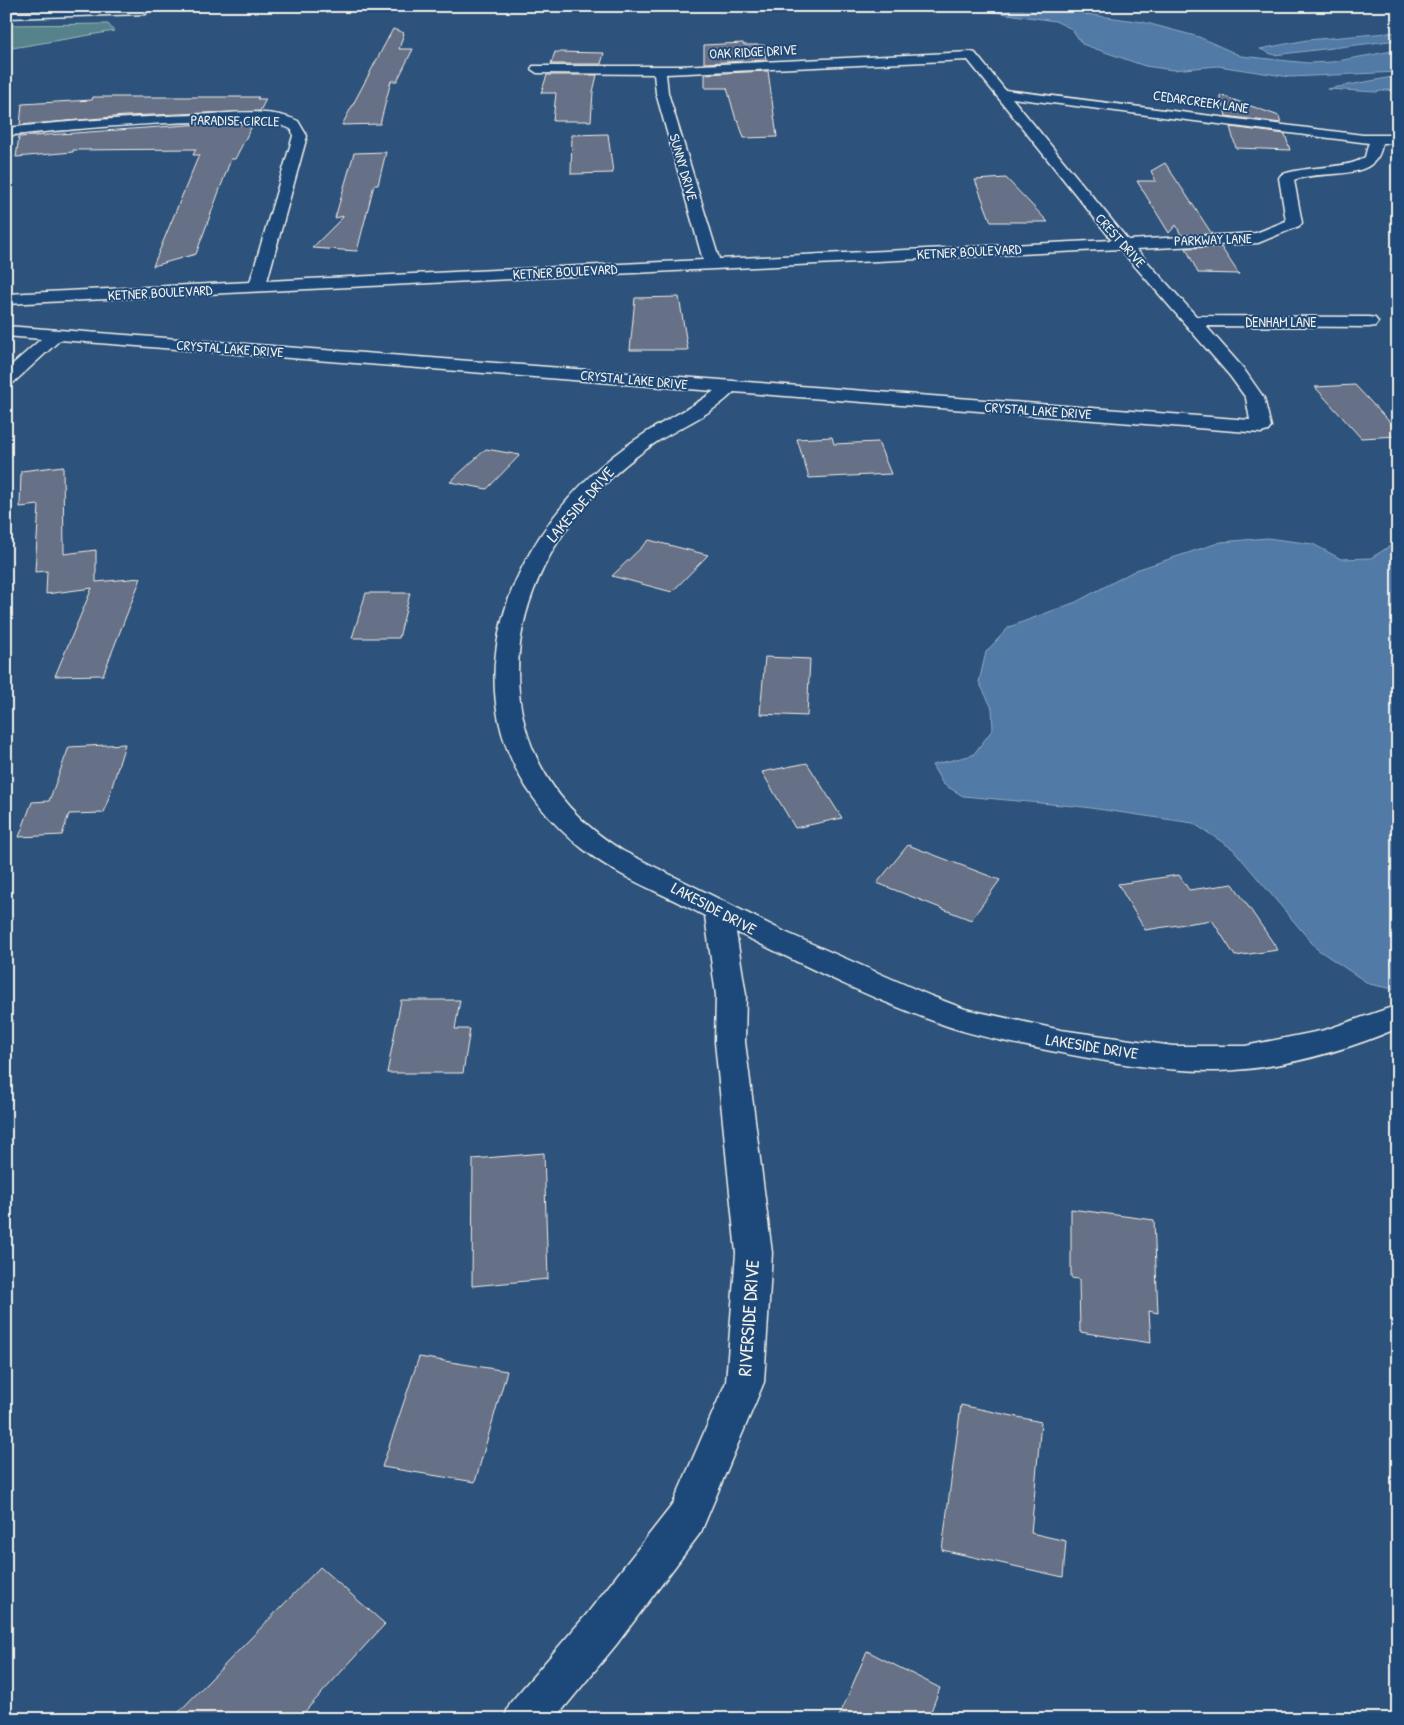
<svg xmlns="http://www.w3.org/2000/svg" width="1404" height="1725" font-family="'Patrick Hand',sans-serif">
<rect width="100%" height="100%" fill="#2d527c"/>
<filter id="ink" filterUnits="userSpaceOnUse"><feTurbulence type="fractalNoise" baseFrequency=".02" numOctaves="2"/><feDisplacementMap in="SourceGraphic" scale="10" xChannelSelector="R" yChannelSelector="G"/><feConvolveMatrix kernelMatrix="1 2 1 2 8 2 1 2 1" color-interpolation-filters="sRGB"/></filter>
<g filter="url(#ink)">
<path fill="#55828b" stroke="#a4baba" d="M 108,24 L 114,31 L 6,49 L 6,25 Z"/>
<path fill="#517aa6" stroke="#92aac0" d="M 783,6 L 884,6 L 884,9 L 869,11 Z
M 1019,6 L 1076,6 L 1085,14 L 1143,22 L 1199,37 L 1241,56 L 1308,63 L 1332,62 L 1398,50 L 1398,72 L 1290,77 L 1218,66 L 1173,70 L 1145,66 L 1082,44 L 1072,29 L 1055,21 L 987,11 L 986,9 L 1023,9 Z
M 1398,32 L 1398,40 L 1274,55 L 1260,49 L 1307,40 Z
M 1398,76 L 1398,88 L 1376,92 L 1327,89 Z
M 1267,538 L 1313,544 L 1341,559 L 1371,558 L 1398,541 L 1398,990 L 1369,984 L 1317,949 L 1233,849 L 1193,823 L 1084,807 L 963,796 L 943,784 L 932,765 L 973,755 L 993,729 L 992,708 L 979,682 L 986,652 L 1009,627 L 1076,602 L 1136,570 L 1221,542 Z"/>
<path fill="#667086" stroke="#f4f1e8" d="M 393,29 L 404,33 L 399,49 L 413,49 L 397,81 L 391,81 L 380,124 L 342,125 Z
M 743,43 L 744,45 L 764,45 L 766,60 L 704,63 L 704,45 Z
M 555,52 L 604,53 L 601,64 L 551,64 Z
M 768,71 L 777,137 L 744,138 L 738,120 L 736,120 L 727,88 L 705,88 L 705,74 Z
M 547,75 L 597,75 L 593,92 L 591,121 L 553,121 L 556,93 L 541,93 Z
M 1220,95 L 1279,116 L 1281,123 L 1226,116 Z
M 93,97 L 259,97 L 257,99 L 266,99 L 260,111 L 125,116 L 20,125 L 22,104 L 92,100 Z
M 202,124 L 253,124 L 235,159 L 231,159 L 196,254 L 153,266 L 199,155 L 193,155 L 196,149 L 73,150 L 73,152 L 16,157 L 19,137 Z
M 1230,127 L 1285,134 L 1290,150 L 1236,148 Z
M 608,134 L 613,173 L 571,174 L 572,135 Z
M 386,152 L 378,185 L 374,185 L 357,251 L 312,248 L 344,216 L 335,218 L 354,153 Z
M 1165,163 L 1191,202 L 1212,234 L 1181,235 L 1176,225 L 1169,233 L 1137,181 L 1156,181 L 1151,171 Z
M 1006,178 L 1048,222 L 991,222 L 975,180 Z
M 1221,247 L 1239,274 L 1198,273 L 1186,248 Z
M 679,297 L 688,350 L 630,350 L 635,298 Z
M 1355,385 L 1398,431 L 1398,436 L 1361,438 L 1315,387 Z
M 832,437 L 834,444 L 878,442 L 891,474 L 809,478 L 797,439 Z
M 486,449 L 520,455 L 487,489 L 450,482 Z
M 63,466 L 64,554 L 96,550 L 96,582 L 141,578 L 103,675 L 55,676 L 92,588 L 46,594 L 47,571 L 35,572 L 39,505 L 20,507 L 21,471 Z
M 649,540 L 708,555 L 672,592 L 612,576 Z
M 366,593 L 410,593 L 399,638 L 352,638 Z
M 765,657 L 810,659 L 807,716 L 760,714 Z
M 125,744 L 104,813 L 69,814 L 62,835 L 19,837 L 32,802 L 49,801 L 69,747 Z
M 807,763 L 842,818 L 795,828 L 762,772 Z
M 908,845 L 1000,880 L 971,920 L 877,883 Z
M 1179,875 L 1189,890 L 1233,884 L 1278,950 L 1235,956 L 1212,920 L 1145,930 L 1118,884 Z
M 401,1000 L 460,1000 L 455,1029 L 470,1029 L 463,1073 L 387,1073 Z
M 544,1153 L 548,1279 L 472,1286 L 473,1159 Z
M 1071,1209 L 1154,1220 L 1158,1313 L 1149,1311 L 1151,1343 L 1080,1332 L 1079,1279 L 1071,1278 Z
M 419,1357 L 507,1371 L 475,1482 L 382,1467 Z
M 961,1405 L 1041,1422 L 1031,1533 L 1066,1541 L 1063,1577 L 942,1550 Z
M 320,1567 L 385,1624 L 298,1719 L 172,1719 Z
M 867,1651 L 940,1688 L 928,1719 L 838,1719 Z"/>
<g fill="none" stroke-linecap="round" stroke-linejoin="round">
<g stroke="#f4f1e8" stroke-width="3">
<path id="minor" d="M 142,9 L 146,10 L 146,14 L 6,18 L 6,12 Z
M 971,52 L 975,53 L 1005,90 L 1363,135 L 1398,135 L 1398,143 L 1382,143 C 1378,185 1322,168 1294,180 L 1302,223 L 1299,226 L 1258,243 L 1136,249 L 1196,316 L 1369,317 L 1375,318 L 1378,322 L 1375,326 L 1369,327 L 1206,326 L 1243,368 L 1264,398 L 1271,427 L 1268,431 L 1261,433 L 734,392 C 712,414 684,425 658,441 C 637,455 617,471 600,489 C 492,598 482,764 623,851 L 785,932 L 931,996 L 965,1009 L 1061,1030 L 1173,1046 L 1245,1046 L 1325,1030 L 1398,1005 L 1398,1028 C 1342,1052 1279,1069 1218,1071 C 1161,1072 1102,1061 1046,1050 C 1013,1043 979,1037 947,1026 C 875,1001 805,966 736,932 L 746,995 L 745,1042 L 772,1253 L 764,1382 L 701,1532 L 616,1645 L 555,1719 L 504,1719 L 510,1703 L 586,1615 L 673,1504 L 726,1382 L 736,1253 L 715,1042 L 716,995 L 705,916 C 665,894 619,878 583,849 C 453,746 477,590 585,481 C 603,463 625,446 647,432 C 669,418 693,407 714,391 L 60,340 L 12,384 L 6,385 L 6,370 L 41,339 L 6,336 L 6,326 L 1250,420 L 1246,398 L 1230,376 L 1120,249 L 6,304 L 6,294 L 250,282 L 293,136 L 292,130 C 269,110 47,131 6,136 L 6,128 C 69,121 133,117 196,115 C 227,114 269,107 298,121 L 307,136 L 267,281 L 703,260 L 656,93 L 654,74 L 537,73 L 531,69 L 533,66 L 679,66 ZM 968,60 L 1112,240 L 719,259 L 668,93 L 666,74 ZM 1012,98 L 1369,143 L 1368,145 L 1365,157 C 1348,170 1305,165 1281,175 L 1279,178 L 1286,221 L 1256,233 L 1128,240 Z"/>
</g>
<use href="#minor" fill="#1f4a7a" fill-rule="evenodd"/>
</g>
</g>
<g text-anchor="middle" dominant-baseline="central" stroke-width="4" stroke-linejoin="round" paint-order="stroke">
<g font-size="14" fill="#f4f1e8" stroke="#1f4a7a">
<text transform="translate(753 51) rotate(-3)">OAK RIDGE DRIVE</text>
<text transform="translate(1201 101) rotate(8)">CEDARCREEK LANE</text>
<text transform="translate(235 120) rotate(1)">PARADISE CIRCLE</text>
<text transform="translate(684 167) rotate(74)">SUNNY DRIVE</text>
<text transform="translate(1213 239) rotate(-2)">PARKWAY LANE</text>
<text transform="translate(1121 240) rotate(48)">CREST DRIVE</text>
<text transform="translate(969 251) rotate(-3)">KETNER BOULEVARD</text>
<text transform="translate(565 271) rotate(-3)">KETNER BOULEVARD</text>
<text transform="translate(160 292) rotate(-3)">KETNER BOULEVARD</text>
<text x="1281" y="321">DENHAM LANE</text>
<text transform="translate(230 348) rotate(4)">CRYSTAL LAKE DRIVE</text>
<text transform="translate(634 379) rotate(5)">CRYSTAL LAKE DRIVE</text>
<text transform="translate(1038 410) rotate(4)">CRYSTAL LAKE DRIVE</text>
</g>
<g font-size="16" fill="#f4f1e8" stroke="#1f4a7a">
<text transform="translate(580 504) rotate(-49)">LAKESIDE DRIVE</text>
<text transform="translate(714 908) rotate(28)">LAKESIDE DRIVE</text>
<text transform="translate(1092 1046) rotate(9)">LAKESIDE DRIVE</text>
</g>
<g font-size="19" fill="#f4f1e8" stroke="#1f4a7a">
<text transform="translate(748 1318) rotate(-86)">RIVERSIDE DRIVE</text>
</g>
</g>
<rect width="1404" height="1725" fill="none" stroke="#1f4a7a" stroke-width="25"/>
<rect x="12" y="12" width="1379" height="1700" fill="none" stroke="#f4f1e8" stroke-width="2" filter="url(#ink)"/>
</svg>
